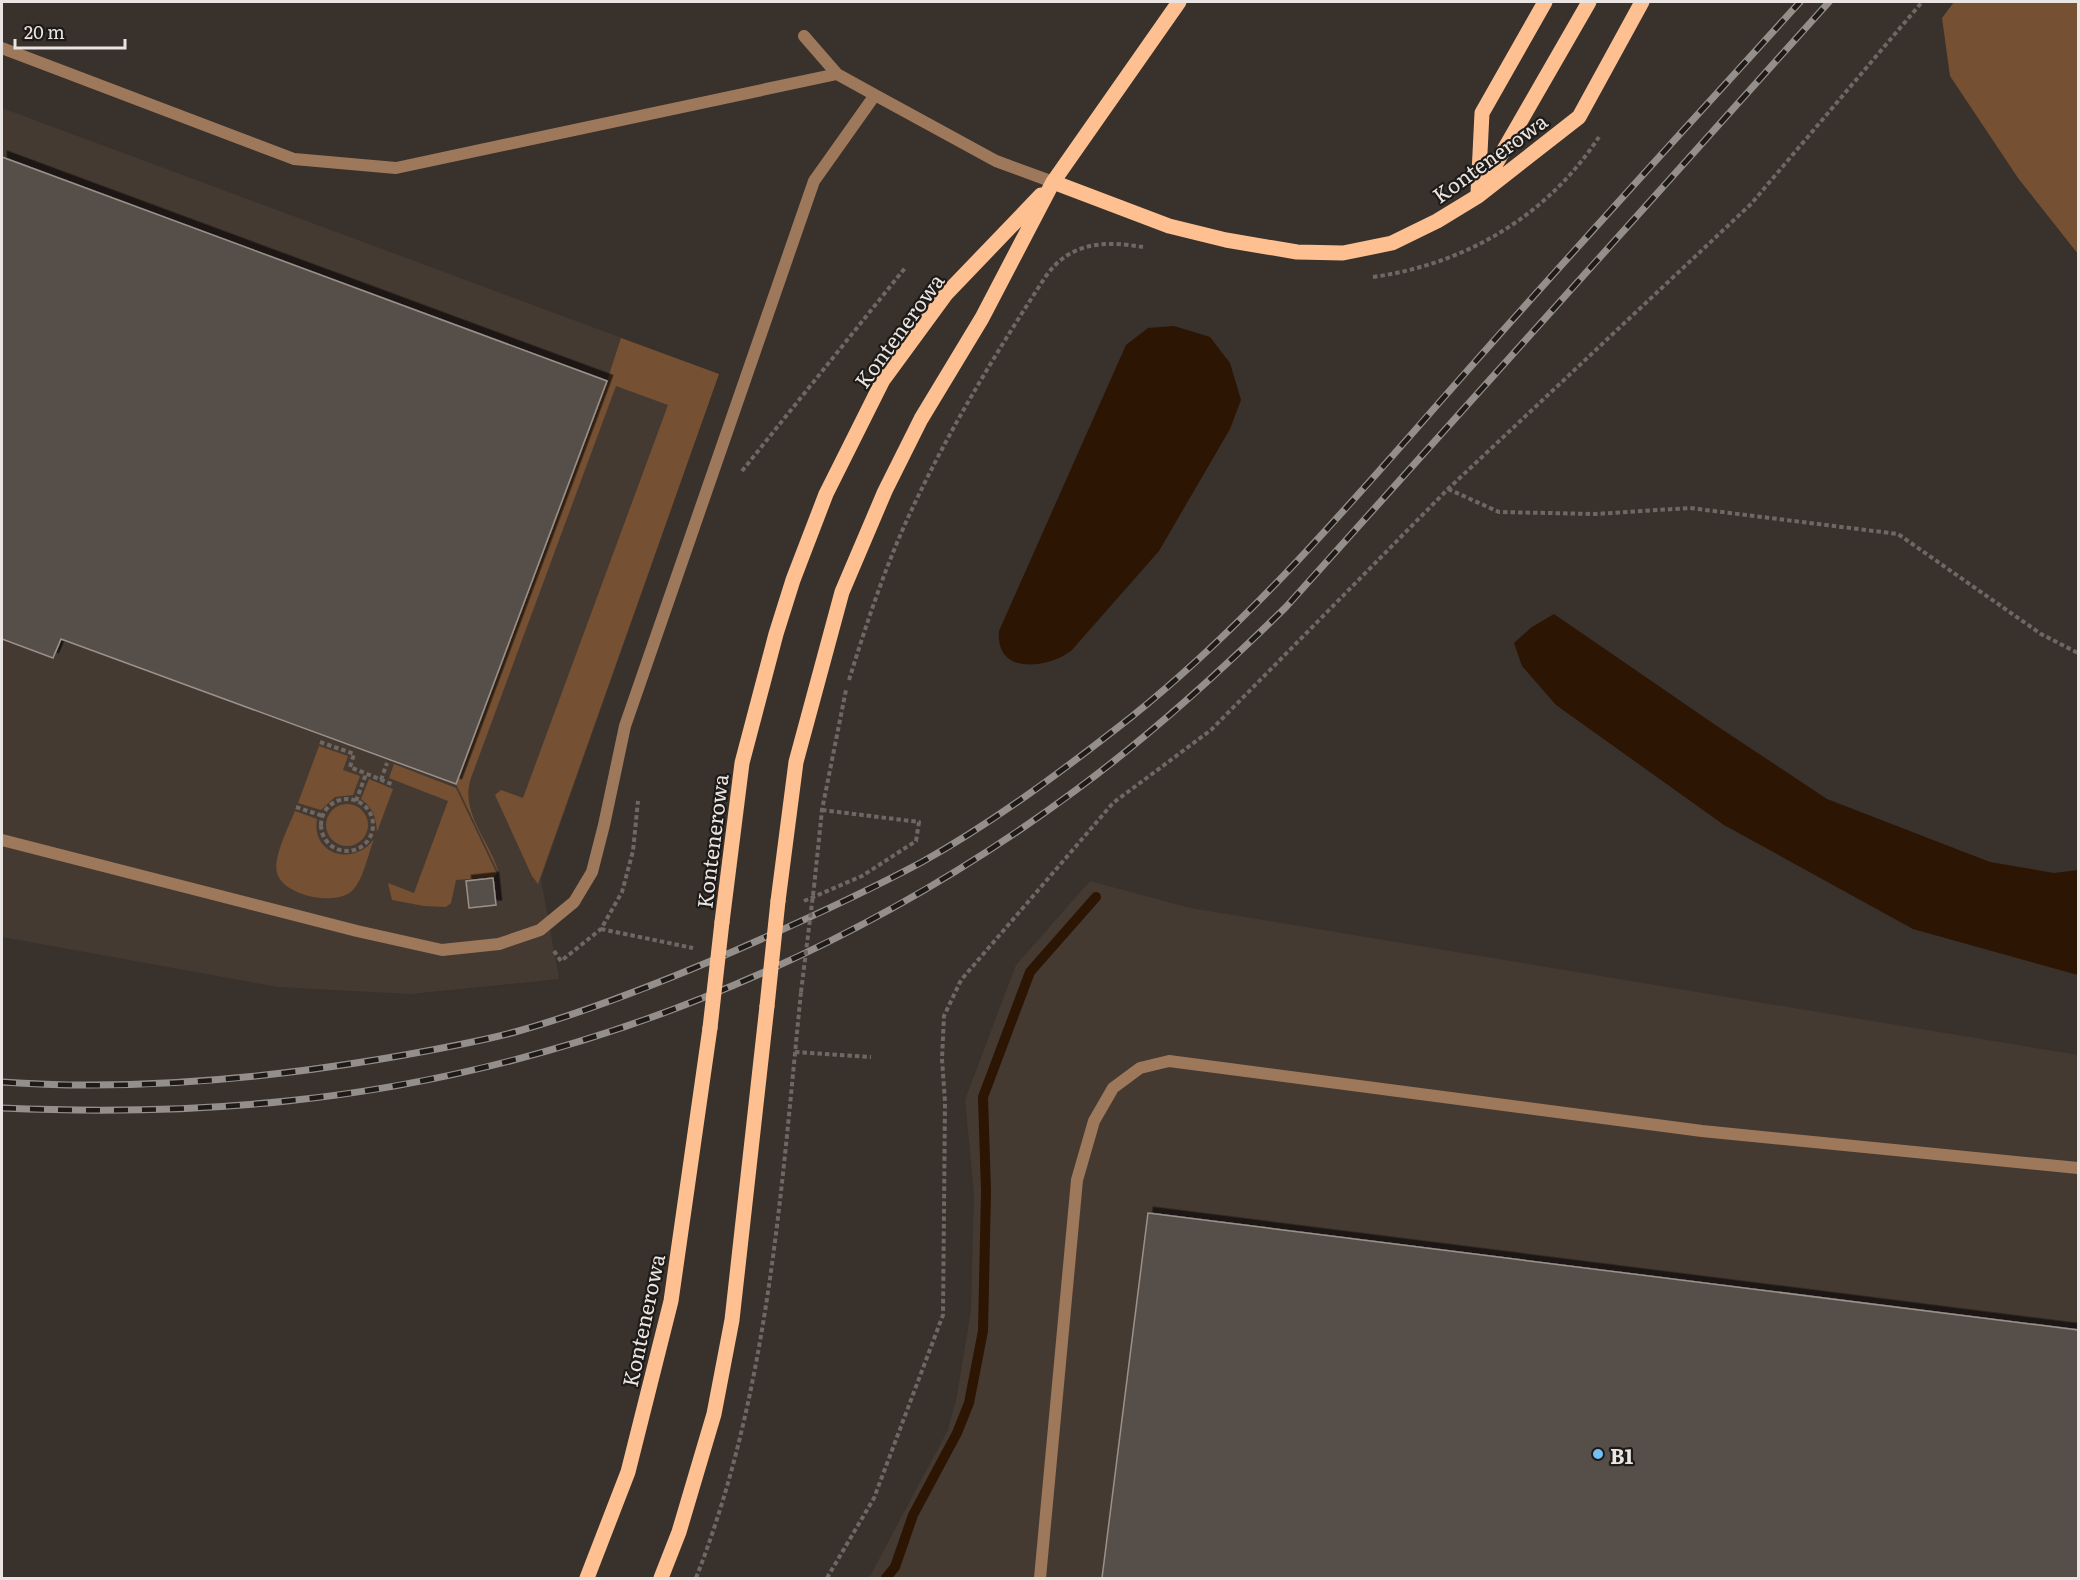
<svg xmlns="http://www.w3.org/2000/svg" width="2080" height="1580" font-family="Literata,serif">
<defs>
<filter id="shadow"><feDropShadow dx="5.5" dy="-5.5" stdDeviation="0" flood-color="#0009"/></filter>
</defs>
<rect width="100%" height="100%" fill="#38312c"/>
<path fill="#453a31" d="M 2,108 L 719,374 L 541,879 L 559,979 L 410,994 L 278,987 L 2,937 Z
M 1090,881 L 1190,908 L 2078,1055 L 2078,1578 L 869,1578 L 948,1430 L 957,1396 L 971,1310 L 974,1194 L 965,1100 L 1016,965 Z"/>
<path fill="#765032" d="M 1954,2 L 2078,2 L 2078,254 L 2018,178 L 1950,76 L 1942,18 Z
M 621,338 L 719,374 L 538,884 L 532,876 L 495,795 L 501,790 L 523,798 L 668,405 L 616,386 L 471,778 C 459,813 491,842 499,874 L 456,784 L 607,381 Z
M 319,746 L 348,756 L 343,770 L 360,776 L 353,795 L 335,797 L 321,810 L 298,803 Z
M 394,764 L 456,788 L 497,874 L 493,877 L 456,880 L 451,903 L 446,907 L 424,906 L 392,900 L 388,883 L 414,893 L 448,801 L 389,778 Z
M 369,779 L 393,789 L 377,832 C 376,817 373,808 361,799 Z
M326 825a21 21 0 1 1 42 0a21 21 0 1 1-42 0Z
M 295,811 L 317,819 C 311,855 354,867 374,839 C 368,854 364,878 353,890 C 337,907 283,896 277,873 C 273,857 289,826 295,811 Z"/>
<path fill="#2c1503" d="M 1174,326 L 1210,337 L 1230,363 L 1241,400 L 1230,429 L 1159,551 L 1071,651 C 1047,669 995,675 999,631 L 1126,345 L 1148,328 Z
M 1554,614 L 1714,724 L 1827,799 L 1990,862 L 2054,873 L 2078,870 L 2078,975 L 1913,929 L 1724,825 L 1556,705 L 1522,666 L 1514,643 L 1532,627 Z"/>
<g fill="none" stroke-linecap="round" stroke-linejoin="round">
<path stroke="#2c1503" stroke-width="10" d="M 886,1578 L 895,1567 L 913,1515 L 957,1433 L 969,1403 L 983,1331 L 986,1191 L 983,1097 L 1030,972 L 1096,897"/>
</g>
<path fill="#574f4a" stroke="#9a918b" stroke-width="1.5" filter="url(#shadow)" d="M 2,157 L 607,381 L 456,784 L 61,639 L 53,658 L 2,639 Z
M 493,878 L 496,905 L 469,908 L 466,881 Z
M 1148,1213 L 2078,1330 L 2078,1578 L 1102,1578 Z"/>
<g fill="none" stroke-linecap="round" stroke-linejoin="round">
<path stroke="#6e6763" stroke-width="4" stroke-dasharray="4.5 3" stroke-linecap="butt" d="M 1373,277 C 1466,264 1547,216 1599,137
M 742,471 L 905,268
M 1448,489 L 1499,512 L 1595,514 L 1690,508 L 1898,534 L 2041,634 L 2078,653
M 849,680 C 867,622 886,564 912,509 C 950,428 997,351 1046,276 C 1071,241 1105,241 1143,247
M 320,742 L 354,754 L 350,767 L 394,785
M 381,780 L 387,763
M321 825a26 26 0 1 1 52 0a26 26 0 1 1-52 0Z
M 356,801 L 366,774
M 296,807 L 323,816
M 814,887 L 822,810 L 846,690
M 804,901 L 862,876 L 916,841 L 919,822 L 822,810
M 601,929 L 693,948
M 554,951 L 561,961 L 601,929 L 622,892 L 633,851 L 638,801
M 795,1052 L 871,1057
M 696,1578 C 769,1392 781,1190 801,992
M 827,1578 L 874,1498 L 943,1315 L 945,1102 L 942,1059 L 944,1016 L 961,980 L 1113,803 L 1211,730 L 1448,489 L 1751,204 L 1922,2"/>
<path stroke="#9e785b" stroke-width="12" d="M 804,36 L 837,74 L 875,95
M 2,48 L 294,159 L 396,168 L 837,74
M 2,840 L 357,931 L 442,950 L 499,944 L 540,930 L 574,902 L 592,872 L 604,825 L 625,726 L 814,181 L 875,95 L 996,161 L 1053,182
M 1040,1578 L 1077,1180 L 1094,1121 L 1113,1088 L 1140,1068 L 1169,1061 L 1702,1131 L 2078,1168"/>
<path stroke="#fec091" stroke-width="15" d="M 1053,182 L 1169,226 L 1226,240 L 1297,252 L 1343,253 L 1392,243 L 1437,221 L 1478,196 L 1579,117 L 1642,2
M 1482,188 L 1589,2
M 1478,193 L 1482,113 L 1545,2
M 778,901 L 796,762 L 842,592 L 885,491 L 921,419 L 982,318 L 1053,182 L 1179,2
M 722,922 L 742,763 L 776,634 L 793,580 L 826,494 L 883,380 L 946,294 L 1041,195
M 587,1578 L 628,1472 L 671,1301 L 710,1028
M 661,1578 L 679,1532 L 714,1414 L 732,1320 L 767,1006"/>
<g stroke="#958f8b" stroke-width="7">
<path id="rail" d="M 2,1082 C 126,1091 252,1080 375,1060 C 422,1052 469,1044 515,1032 C 590,1011 662,982 732,952 C 796,924 860,895 922,862 C 994,822 1065,769 1130,718 C 1260,614 1365,486 1475,362 C 1582,241 1691,122 1800,2
M 2,1108 C 97,1112 192,1111 287,1101 C 571,1072 848,959 1076,790 C 1151,735 1220,672 1286,607 L 1829,2"/>
</g>
<use href="#rail" stroke="#1d1a17" stroke-width="4.5" stroke-dasharray="14" stroke-linecap="butt"/>
<path stroke="#6e6763" stroke-width="4" stroke-dasharray="4.5 3" stroke-linecap="butt" d="M 801,992 L 814,887"/>
<path stroke="#fec091" stroke-width="15" d="M 767,1006 L 778,901
M 710,1028 L 722,922"/>
</g>
<circle fill="#71c1f5" stroke="#1d1a17" stroke-width="2" cx="1598" cy="1454" r="6"/>
<g text-anchor="middle" dominant-baseline="central" stroke-width="4.5" stroke-linejoin="round" paint-order="stroke">
<g font-size="21" fill="#eae5e2" stroke="#1d1a17">
<text transform="translate(1489 157) rotate(-36)">Kontenerowa</text>
<text transform="translate(898 330) rotate(-54)">Kontenerowa</text>
<text transform="translate(711 841) rotate(-83)">Kontenerowa</text>
<text transform="translate(642 1320) rotate(-78)">Kontenerowa</text>
</g>
<g font-size="21" font-weight="bold" fill="#eae5e2" stroke="#1d1a17" text-anchor="start">
<text x="1610" y="1454">B1</text>
</g>
</g>
<rect width="2080" height="1580" fill="none" stroke="#eae5e2" stroke-width="6"/>
<path d="M15 39v9h110v-9" fill="none" stroke="#eae5e2" stroke-width="3"/>
<text x="24" y="39" font-size="18" fill="#eae5e2" stroke="#1d1a17" stroke-width="4.5" paint-order="stroke">20 m</text>
</svg>
